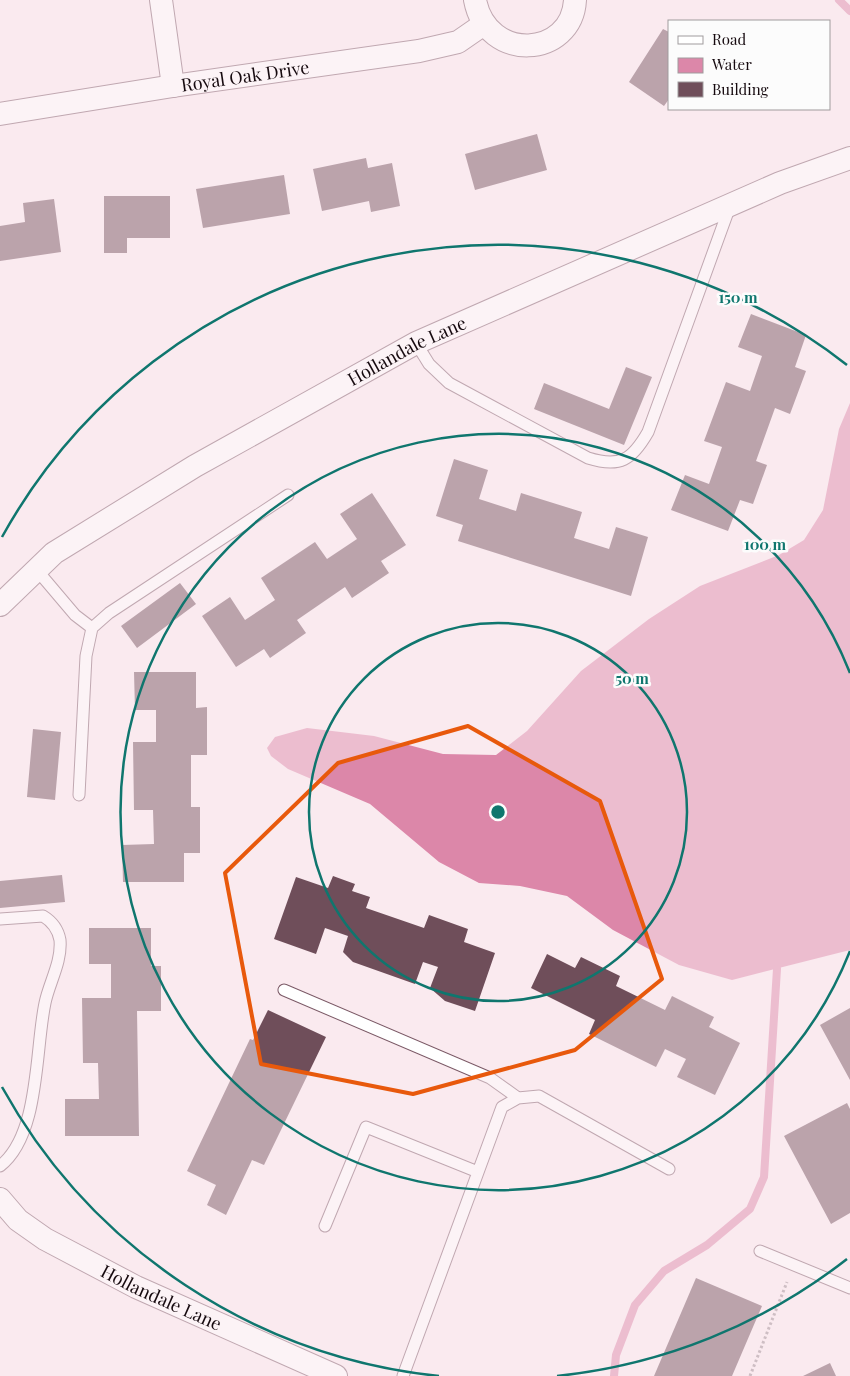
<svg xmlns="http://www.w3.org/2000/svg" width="850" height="1376" font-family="'Playfair Display',serif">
<rect width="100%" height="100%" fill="#faeaef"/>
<path fill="#dc87a9" d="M 850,403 L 850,950 L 732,980 L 679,965 L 613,930 L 567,896 L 520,886 L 479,883 L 439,862 L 370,804 L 288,769 L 271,756 L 267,748 L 275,737 L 307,728 L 374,736 L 443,754 L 496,755 L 527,731 L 581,671 L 649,619 L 700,586 L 779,555 L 804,540 L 823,510 L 839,429 Z"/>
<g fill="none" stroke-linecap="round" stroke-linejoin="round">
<path stroke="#dc87a9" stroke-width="8" d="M 839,0 L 850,11
M 614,1376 L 616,1355 L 635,1305 L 664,1271 L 707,1245 L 750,1209 L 764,1177 L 777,969"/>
</g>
<path fill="#6f4e5a" d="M 663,29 L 669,32 L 669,99 L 664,106 L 629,82 Z
M 537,134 L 547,170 L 475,190 L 465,154 Z
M 366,158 L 368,168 L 392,163 L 400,206 L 371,212 L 369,201 L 322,211 L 313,169 Z
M 284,175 L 290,214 L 203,228 L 196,189 Z
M 104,196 L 170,196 L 170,238 L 127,238 L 127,253 L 104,253 Z
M 54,199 L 61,252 L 0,261 L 0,226 L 25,222 L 23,203 Z
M 751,314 L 806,335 L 795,367 L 806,371 L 790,414 L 775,408 L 756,461 L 767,465 L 753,504 L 740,500 L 728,531 L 671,510 L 685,475 L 709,484 L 722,447 L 704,441 L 726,382 L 750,391 L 762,356 L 738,347 Z
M 626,367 L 652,377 L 624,445 L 534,409 L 544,383 L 609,409 Z
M 454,459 L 488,470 L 479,499 L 516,511 L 521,493 L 582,512 L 574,538 L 609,549 L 616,527 L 648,537 L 631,596 L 458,541 L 463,525 L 436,516 Z
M 372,493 L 406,545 L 381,561 L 389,573 L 352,598 L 345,587 L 297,620 L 306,633 L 270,658 L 264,649 L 236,667 L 202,616 L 230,597 L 245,620 L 275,600 L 261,578 L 315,542 L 327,559 L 357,539 L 340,514 Z
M 180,583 L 196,604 L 137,648 L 121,626 Z
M 134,672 L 196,672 L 196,708 L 207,707 L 207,755 L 191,755 L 191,807 L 200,807 L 200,853 L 184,853 L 184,882 L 123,882 L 122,845 L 154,844 L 153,810 L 134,810 L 133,742 L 156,742 L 156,710 L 135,710 Z
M 33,729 L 61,732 L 55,800 L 27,797 Z
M 62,875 L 65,902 L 0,908 L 0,881 Z
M 333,876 L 355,884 L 352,891 L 370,897 L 366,908 L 424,928 L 429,915 L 468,929 L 464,942 L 495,953 L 475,1011 L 445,1001 L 430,988 L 438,967 L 423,962 L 415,984 L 353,962 L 343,952 L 348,936 L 325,928 L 316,954 L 274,939 L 296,877 L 328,888 Z
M 89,928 L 151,928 L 151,966 L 161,966 L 161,1011 L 137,1011 L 139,1136 L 65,1136 L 65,1099 L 99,1099 L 98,1063 L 83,1063 L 82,998 L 111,998 L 111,964 L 89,964 Z
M 547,954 L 575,968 L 581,957 L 620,976 L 616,986 L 665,1010 L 672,996 L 714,1017 L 709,1027 L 740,1043 L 715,1095 L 677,1077 L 686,1059 L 665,1049 L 656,1067 L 589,1034 L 595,1020 L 531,988 Z
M 850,1008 L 850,1080 L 820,1025 Z
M 268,1010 L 326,1037 L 264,1165 L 252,1160 L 226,1215 L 207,1205 L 216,1185 L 187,1171 L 250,1039 L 253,1040 Z
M 847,1103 L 850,1109 L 850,1213 L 831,1224 L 784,1136 Z
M 696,1278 L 762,1306 L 732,1376 L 654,1376 Z
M 830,1363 L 836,1376 L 803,1376 Z"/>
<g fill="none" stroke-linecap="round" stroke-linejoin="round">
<g stroke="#7b5966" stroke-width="13">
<path id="service" d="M 416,343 L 429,364 L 449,383 L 588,458 C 620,468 632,460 648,432 L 730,206
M 36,569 L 75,615 L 92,628
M 79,795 L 86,656 L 92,628 L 109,613 L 288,495
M 0,919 L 43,916 C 53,922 58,929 60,940 C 62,962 49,983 45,1003 C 35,1050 40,1135 0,1166
M 284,990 L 490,1078 L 518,1098
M 325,1226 L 366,1127 L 478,1172
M 760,1251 L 850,1288
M 403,1376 L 502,1107 L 518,1098 L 539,1096 L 669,1169"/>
</g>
<g stroke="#7b5966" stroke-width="24">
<g id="minor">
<path d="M 161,0 L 173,86"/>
<path d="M 475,0 C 487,63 572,58 575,0"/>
<path id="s1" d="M 0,114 L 173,86 L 419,51 L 458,42 L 484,24"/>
<path id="s2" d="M 0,605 L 54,553 L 195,466 L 416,343 L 780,183 L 850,158"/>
<path id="s3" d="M 0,1199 L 18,1220 L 45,1239 L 136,1287 L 336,1376"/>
</g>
</g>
<path stroke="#9a8b90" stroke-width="3" stroke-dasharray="2.5 2.5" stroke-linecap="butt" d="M 750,1376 L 787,1282"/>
<use href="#service" stroke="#fff" stroke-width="11"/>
<use href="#minor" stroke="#fff" stroke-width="22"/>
</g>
<path d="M0 0H850V1376H0ZM 468,726 L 600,801 L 662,979 L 575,1050 L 413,1094 L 261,1064 L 225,873 L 338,763 Z" fill="#faeaef" fill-opacity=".55" fill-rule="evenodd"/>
<path fill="none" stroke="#e8590c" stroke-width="4" stroke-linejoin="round" d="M 468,726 L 600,801 L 662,979 L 575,1050 L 413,1094 L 261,1064 L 225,873 L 338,763 Z"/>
<g fill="none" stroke="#0f766e" stroke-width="2.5">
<circle cx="498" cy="812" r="189"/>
<path d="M850 951A378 378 0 1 1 850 673"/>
<path d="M847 1259A567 567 0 0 1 557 1376M439 1376A567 567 0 0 1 2 1087M2 537A567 567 0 0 1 847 365"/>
</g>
<g text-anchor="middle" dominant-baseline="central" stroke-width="5" stroke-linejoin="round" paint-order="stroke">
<g font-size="18" fill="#160a0f" stroke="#fcfcfc">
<text stroke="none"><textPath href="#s1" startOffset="248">Royal Oak Drive</textPath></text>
<text stroke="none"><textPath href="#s2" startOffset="482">Hollandale Lane</textPath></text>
<text stroke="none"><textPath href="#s3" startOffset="191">Hollandale Lane</textPath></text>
</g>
</g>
<circle cx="498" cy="812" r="8" fill="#0f766e" stroke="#fcfcfc" stroke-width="2.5"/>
<g font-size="15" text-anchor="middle" font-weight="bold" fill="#0f766e" stroke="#fcfcfc" stroke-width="5" stroke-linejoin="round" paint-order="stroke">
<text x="738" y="303">150 m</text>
<text x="765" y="550">100 m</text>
<text x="632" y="684">50 m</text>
</g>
<rect x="668" y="20" width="162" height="90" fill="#fcfcfc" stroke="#a09b9d"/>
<rect x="678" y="36" width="25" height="8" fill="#ffffff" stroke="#a09b9d"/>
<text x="712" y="45" font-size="15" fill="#160a0f">Road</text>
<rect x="678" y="58" width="25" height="15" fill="#dc87a9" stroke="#a09b9d"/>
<text x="712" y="70" font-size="15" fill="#160a0f">Water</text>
<rect x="678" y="82" width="25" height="15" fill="#6f4e5a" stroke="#a09b9d"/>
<text x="712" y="95" font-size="15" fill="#160a0f">Building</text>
</svg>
